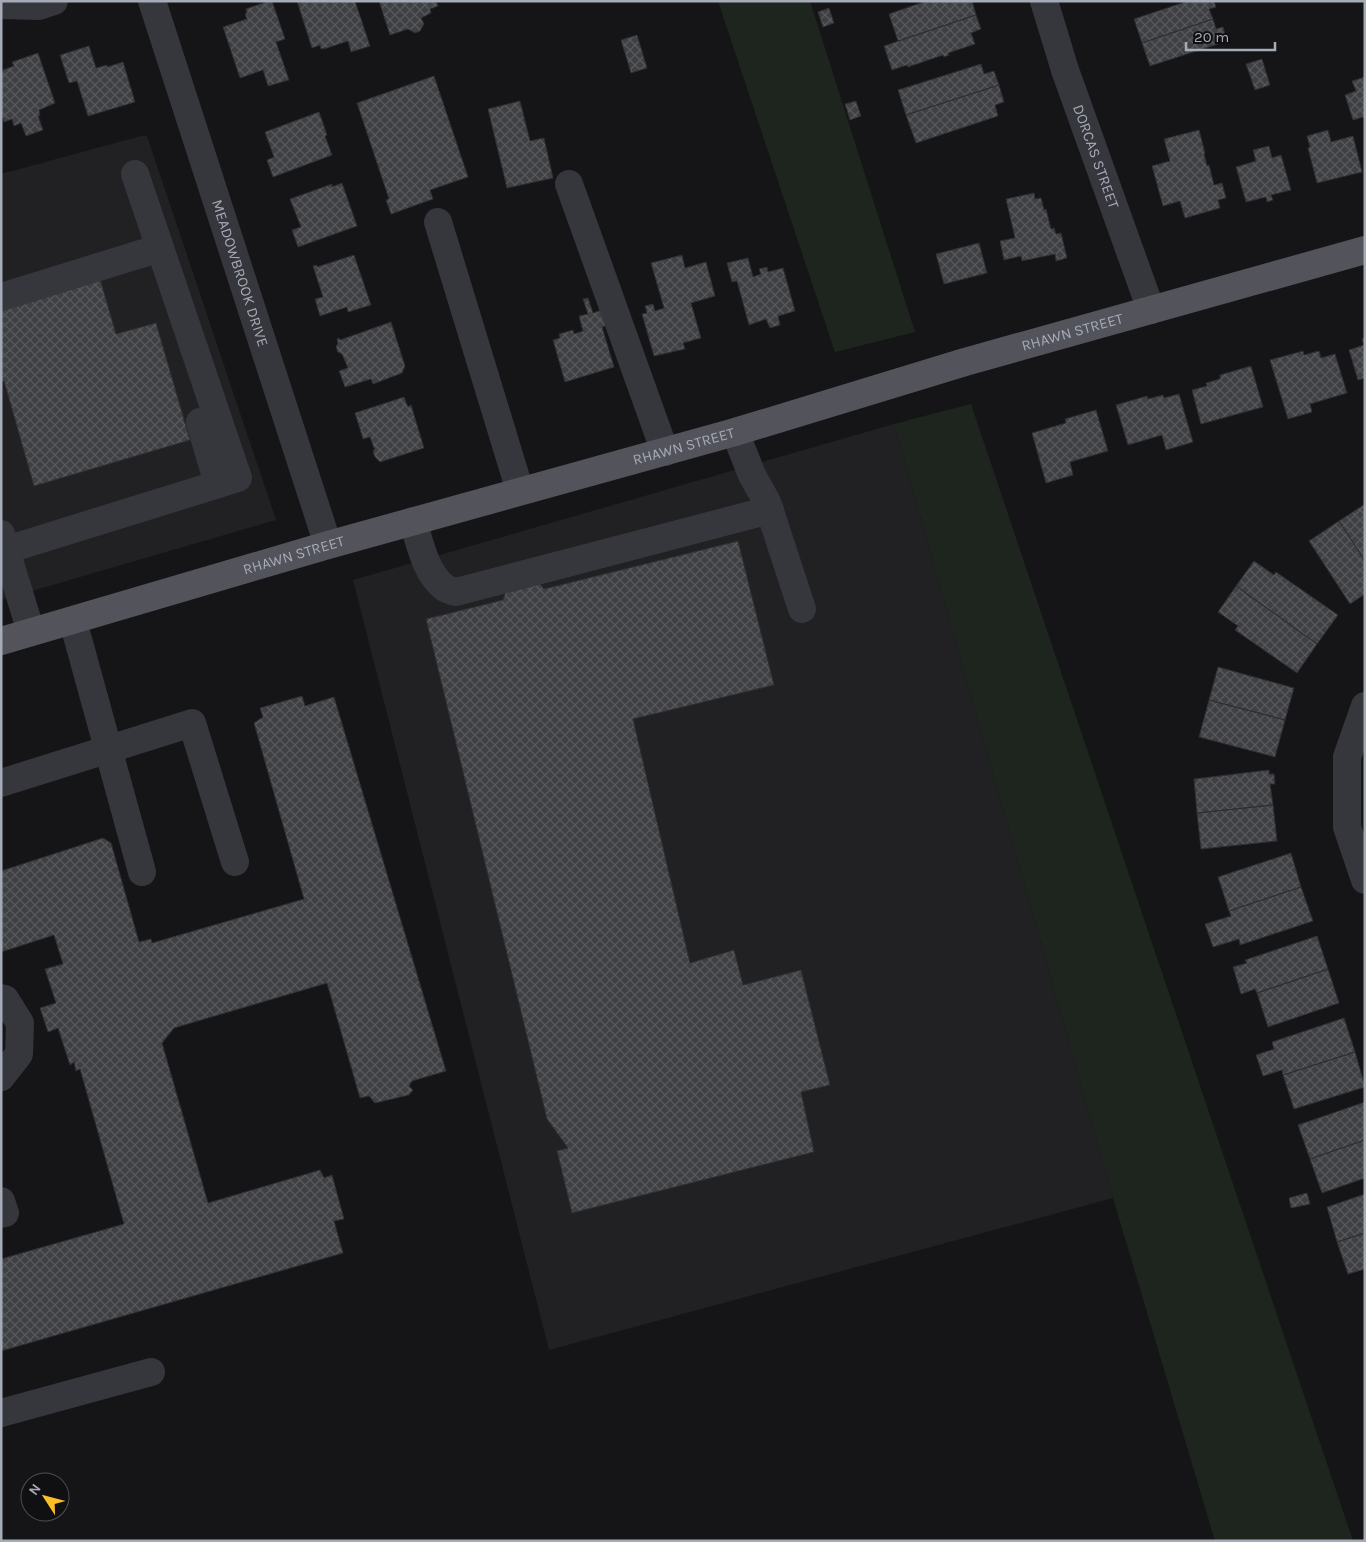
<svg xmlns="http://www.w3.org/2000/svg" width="1366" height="1542" font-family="Karla,sans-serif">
<defs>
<pattern id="building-cross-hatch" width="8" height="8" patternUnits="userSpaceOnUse" patternTransform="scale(1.25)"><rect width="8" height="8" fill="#3f4044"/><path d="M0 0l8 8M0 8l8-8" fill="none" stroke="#58595d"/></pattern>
</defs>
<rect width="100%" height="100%" fill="#151517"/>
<path fill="#212124" d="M 141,136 L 147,136 L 276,520 L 1,600 L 1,174 Z
M 894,424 L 1113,1198 L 549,1350 L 353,580 Z"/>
<path fill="#1d251e" d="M 718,1 L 810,1 L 915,332 L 835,352 Z
M 971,404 L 1353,1541 L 1215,1541 L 1113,1198 L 894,424 Z"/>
<path fill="url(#building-cross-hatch)" stroke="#2f2f33" d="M 269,1 L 272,1 L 285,39 L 276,42 L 289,80 L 268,86 L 263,70 L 240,78 L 223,27 L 247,19 L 245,14 L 247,13 L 246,9 Z
M 297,1 L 355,1 L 370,46 L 351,52 L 348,41 L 327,48 L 321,49 L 320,45 L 312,48 Z
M 379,1 L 436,1 L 438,6 L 430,9 L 431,13 L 421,18 L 424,24 L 420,31 L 415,33 L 408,29 L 390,35 Z
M 926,1 L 972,1 L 976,15 L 898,41 L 889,14 Z
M 1188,1 L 1214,1 L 1216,7 L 1209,9 L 1213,19 L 1142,43 L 1134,19 Z
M 829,8 L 834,23 L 823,27 L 818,12 Z
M 976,15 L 981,29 L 971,33 L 975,44 L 948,53 L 949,55 L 944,57 L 943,55 L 908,67 L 907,65 L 892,70 L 884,46 Z
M 1213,19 L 1216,29 L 1223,27 L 1227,41 L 1150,66 L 1142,43 Z
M 637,35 L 647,68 L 631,73 L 621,40 Z
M 89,46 L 96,68 L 107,65 L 107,67 L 123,62 L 135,102 L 88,116 L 77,81 L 69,83 L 60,55 Z
M 38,53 L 55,103 L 39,110 L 40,116 L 38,116 L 43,130 L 26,136 L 21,123 L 14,126 L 12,119 L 4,122 L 1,113 L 1,72 L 3,72 L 3,70 L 14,66 L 12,62 Z
M 1262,59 L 1270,85 L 1255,90 L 1246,64 Z
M 981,64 L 984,74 L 994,71 L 999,85 L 906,115 L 898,90 Z
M 434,76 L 468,177 L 430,190 L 433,199 L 391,214 L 386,200 L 389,199 L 357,103 Z
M 1365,77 L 1365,119 L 1363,117 L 1353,120 L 1345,95 L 1356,91 L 1352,81 Z
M 999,85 L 1004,102 L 995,105 L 998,116 L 916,143 L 906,115 Z
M 520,101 L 530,141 L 544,138 L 553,178 L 507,188 L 488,109 Z
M 856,101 L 861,116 L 850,120 L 845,104 Z
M 319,112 L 327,135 L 325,136 L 332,155 L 273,177 L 267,160 L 274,157 L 265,132 Z
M 1199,130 L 1205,153 L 1204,154 L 1207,166 L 1209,165 L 1214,185 L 1222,183 L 1226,198 L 1218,200 L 1220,208 L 1185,218 L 1180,201 L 1163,206 L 1152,166 L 1170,161 L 1164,139 Z
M 1328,130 L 1331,142 L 1353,136 L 1362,172 L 1317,183 L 1308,148 L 1310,147 L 1307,136 Z
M 1269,146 L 1272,158 L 1281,155 L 1291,190 L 1271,195 L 1273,200 L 1267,202 L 1266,197 L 1246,202 L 1236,167 L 1256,161 L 1253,150 Z
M 342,183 L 357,226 L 298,247 L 292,230 L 301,227 L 290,199 L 332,184 L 332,187 Z
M 1034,193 L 1035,199 L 1041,198 L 1044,210 L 1046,209 L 1051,229 L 1054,228 L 1056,234 L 1061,233 L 1067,258 L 1056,261 L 1055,254 L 1022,261 L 1021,256 L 1004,260 L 1000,241 L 1015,238 L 1006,199 Z
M 979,243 L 987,273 L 944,284 L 936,254 Z
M 354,255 L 371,305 L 348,312 L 347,307 L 320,316 L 315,299 L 323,297 L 313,266 L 317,265 L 317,267 Z
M 682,255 L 685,268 L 706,262 L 715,296 L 691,303 L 701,338 L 683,343 L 685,349 L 654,356 L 642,314 L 647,313 L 645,306 L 653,304 L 655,311 L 664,308 L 651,263 Z
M 748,258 L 753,277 L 761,274 L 759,269 L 767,267 L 768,272 L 783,268 L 795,311 L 778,316 L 780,325 L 770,328 L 766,319 L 749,325 L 737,281 L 732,282 L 727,263 Z
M 100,279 L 116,334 L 156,323 L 190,440 L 34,486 L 4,381 L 1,382 L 1,308 Z
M 588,298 L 593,313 L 608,308 L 608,325 L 602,327 L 614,367 L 565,382 L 553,340 L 560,338 L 559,334 L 573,330 L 574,334 L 583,331 L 579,316 L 588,314 L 583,299 Z
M 391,322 L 405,366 L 402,373 L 373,384 L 371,379 L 345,387 L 339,371 L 348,368 L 342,354 L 338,352 L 336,347 L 338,343 L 337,339 L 339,338 L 340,340 Z
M 1365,338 L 1365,378 L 1358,380 L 1349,350 L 1364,345 L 1362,339 Z
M 1303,351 L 1304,355 L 1319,351 L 1321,358 L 1335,354 L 1347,393 L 1310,404 L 1312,412 L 1288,419 L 1270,360 Z
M 1251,366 L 1263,407 L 1201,424 L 1192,390 L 1207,386 L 1206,383 L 1220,379 L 1220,375 Z
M 1179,394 L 1193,442 L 1166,450 L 1162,435 L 1128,445 L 1116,405 L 1147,396 L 1148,399 L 1163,395 L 1164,398 Z
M 404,397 L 408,407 L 411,405 L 424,448 L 380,462 L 375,457 L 373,452 L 375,448 L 374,448 L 370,437 L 363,439 L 355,413 Z
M 1096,410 L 1108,451 L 1070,462 L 1073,475 L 1046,483 L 1032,433 L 1066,423 L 1065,419 Z
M 1365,504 L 1365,561 L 1339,521 Z
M 1339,521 L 1365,561 L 1365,594 L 1350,604 L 1309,541 Z
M 738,541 L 774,685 L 633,719 L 690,963 L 734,950 L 743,985 L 801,970 L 830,1085 L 801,1092 L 814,1152 L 572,1213 L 557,1151 L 568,1148 L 547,1119 L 426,619 L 503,600 L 507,588 L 537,580 L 544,589 Z
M 1254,561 L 1274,575 L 1276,572 L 1338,615 L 1317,644 L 1236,586 Z
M 1236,586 L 1317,644 L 1297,673 L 1235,630 L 1238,626 L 1218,612 Z
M 1218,667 L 1294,688 L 1285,720 L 1209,700 Z
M 302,696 L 305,706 L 334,697 L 446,1071 L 412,1081 L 409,1086 L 413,1090 L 409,1095 L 375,1103 L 369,1096 L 360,1098 L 327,983 L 174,1028 L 162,1043 L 208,1203 L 320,1170 L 324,1178 L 332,1175 L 344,1219 L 334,1221 L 343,1253 L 1,1351 L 1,1259 L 124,1224 L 80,1069 L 76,1071 L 74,1062 L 70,1065 L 58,1028 L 48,1032 L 40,1008 L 56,1003 L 45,969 L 63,964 L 54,935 L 1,952 L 1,871 L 103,838 L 111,843 L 139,942 L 151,939 L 152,943 L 304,899 L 254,723 L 263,717 L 260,708 Z
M 1209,700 L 1285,720 L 1275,757 L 1199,737 Z
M 1269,770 L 1269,774 L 1274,774 L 1275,784 L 1270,784 L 1273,805 L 1197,813 L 1194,779 Z
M 1273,805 L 1277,841 L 1201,849 L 1197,813 Z
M 1291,853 L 1301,887 L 1229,911 L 1218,877 Z
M 1301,887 L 1313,921 L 1240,945 L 1239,939 L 1213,947 L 1205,924 L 1231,916 L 1229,911 Z
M 1317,936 L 1328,969 L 1257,993 L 1255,989 L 1241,994 L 1233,967 L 1247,963 L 1245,960 Z
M 1328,969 L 1339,1003 L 1268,1027 L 1257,993 Z
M 1344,1018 L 1355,1052 L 1283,1075 L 1282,1070 L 1263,1076 L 1256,1055 L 1274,1049 L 1272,1042 Z
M 1355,1052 L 1365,1087 L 1294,1109 L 1283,1075 Z
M 1365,1102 L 1365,1140 L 1310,1159 L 1298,1125 Z
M 1365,1140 L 1365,1178 L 1322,1193 L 1310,1159 Z
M 1307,1193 L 1310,1204 L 1291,1208 L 1289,1198 Z
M 1365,1194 L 1365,1233 L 1337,1242 L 1327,1207 Z
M 1365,1233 L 1365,1269 L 1348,1274 L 1337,1242 Z"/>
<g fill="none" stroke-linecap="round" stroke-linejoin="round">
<g stroke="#36373c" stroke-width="28">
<path id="s1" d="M 152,1 L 328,545"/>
<path id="s2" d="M 1044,1 L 1065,70 L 1151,310"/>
<path d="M 1,5 L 39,6 L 54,1"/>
<path d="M 569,184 L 665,452"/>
<path d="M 438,222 L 520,491"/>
<path d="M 1,297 L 160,248"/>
<path d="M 200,422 L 218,484"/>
<path d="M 735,432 L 752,475 L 767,502 L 802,609"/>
<path d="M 413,521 C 420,543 425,573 445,588 C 448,590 453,591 456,592 L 770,510"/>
<path d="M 1,534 L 6,550 L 238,478 L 135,174"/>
<path d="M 1,551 L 6,550 L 31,632"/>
<path d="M 73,621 L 142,872"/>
<path d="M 1365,706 L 1347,757 L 1347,827 L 1365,880"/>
<path d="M 1,783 L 192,723 L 235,862"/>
<path d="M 1,998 L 5,999 L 20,1023 L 19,1054 L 1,1077"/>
<path d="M 1,1201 L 5,1213 L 1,1214"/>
<path d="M 1,1413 L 151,1372"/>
</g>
<path stroke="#52535b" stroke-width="28" id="s3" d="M 1,641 L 328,545 L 735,432 L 965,362 L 1365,250"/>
</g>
<g text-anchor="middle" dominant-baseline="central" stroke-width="4.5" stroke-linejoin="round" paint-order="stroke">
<g font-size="15" fill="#a6abb8" stroke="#101012">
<text stroke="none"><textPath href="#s2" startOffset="164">DORCAS STREET</textPath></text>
<text stroke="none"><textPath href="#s1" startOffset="286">MEADOWBROOK DRIVE</textPath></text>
<text stroke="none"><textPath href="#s3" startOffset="1115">RHAWN STREET</textPath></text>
<text stroke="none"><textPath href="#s3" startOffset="710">RHAWN STREET</textPath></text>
<text stroke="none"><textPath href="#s3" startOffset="305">RHAWN STREET</textPath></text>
</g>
</g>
<rect width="1366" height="1542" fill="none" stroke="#a6abb8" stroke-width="5"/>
<g transform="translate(45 1497) rotate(306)"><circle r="24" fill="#101012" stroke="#4c4e54"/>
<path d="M0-4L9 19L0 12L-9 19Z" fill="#fbbe29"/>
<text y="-8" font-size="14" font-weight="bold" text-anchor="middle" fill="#a6abb8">N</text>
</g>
<path d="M1186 42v8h89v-8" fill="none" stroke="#a6abb8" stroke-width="2.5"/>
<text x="1194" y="42" font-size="15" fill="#a6abb8" stroke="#101012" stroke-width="4" paint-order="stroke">20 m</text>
</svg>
